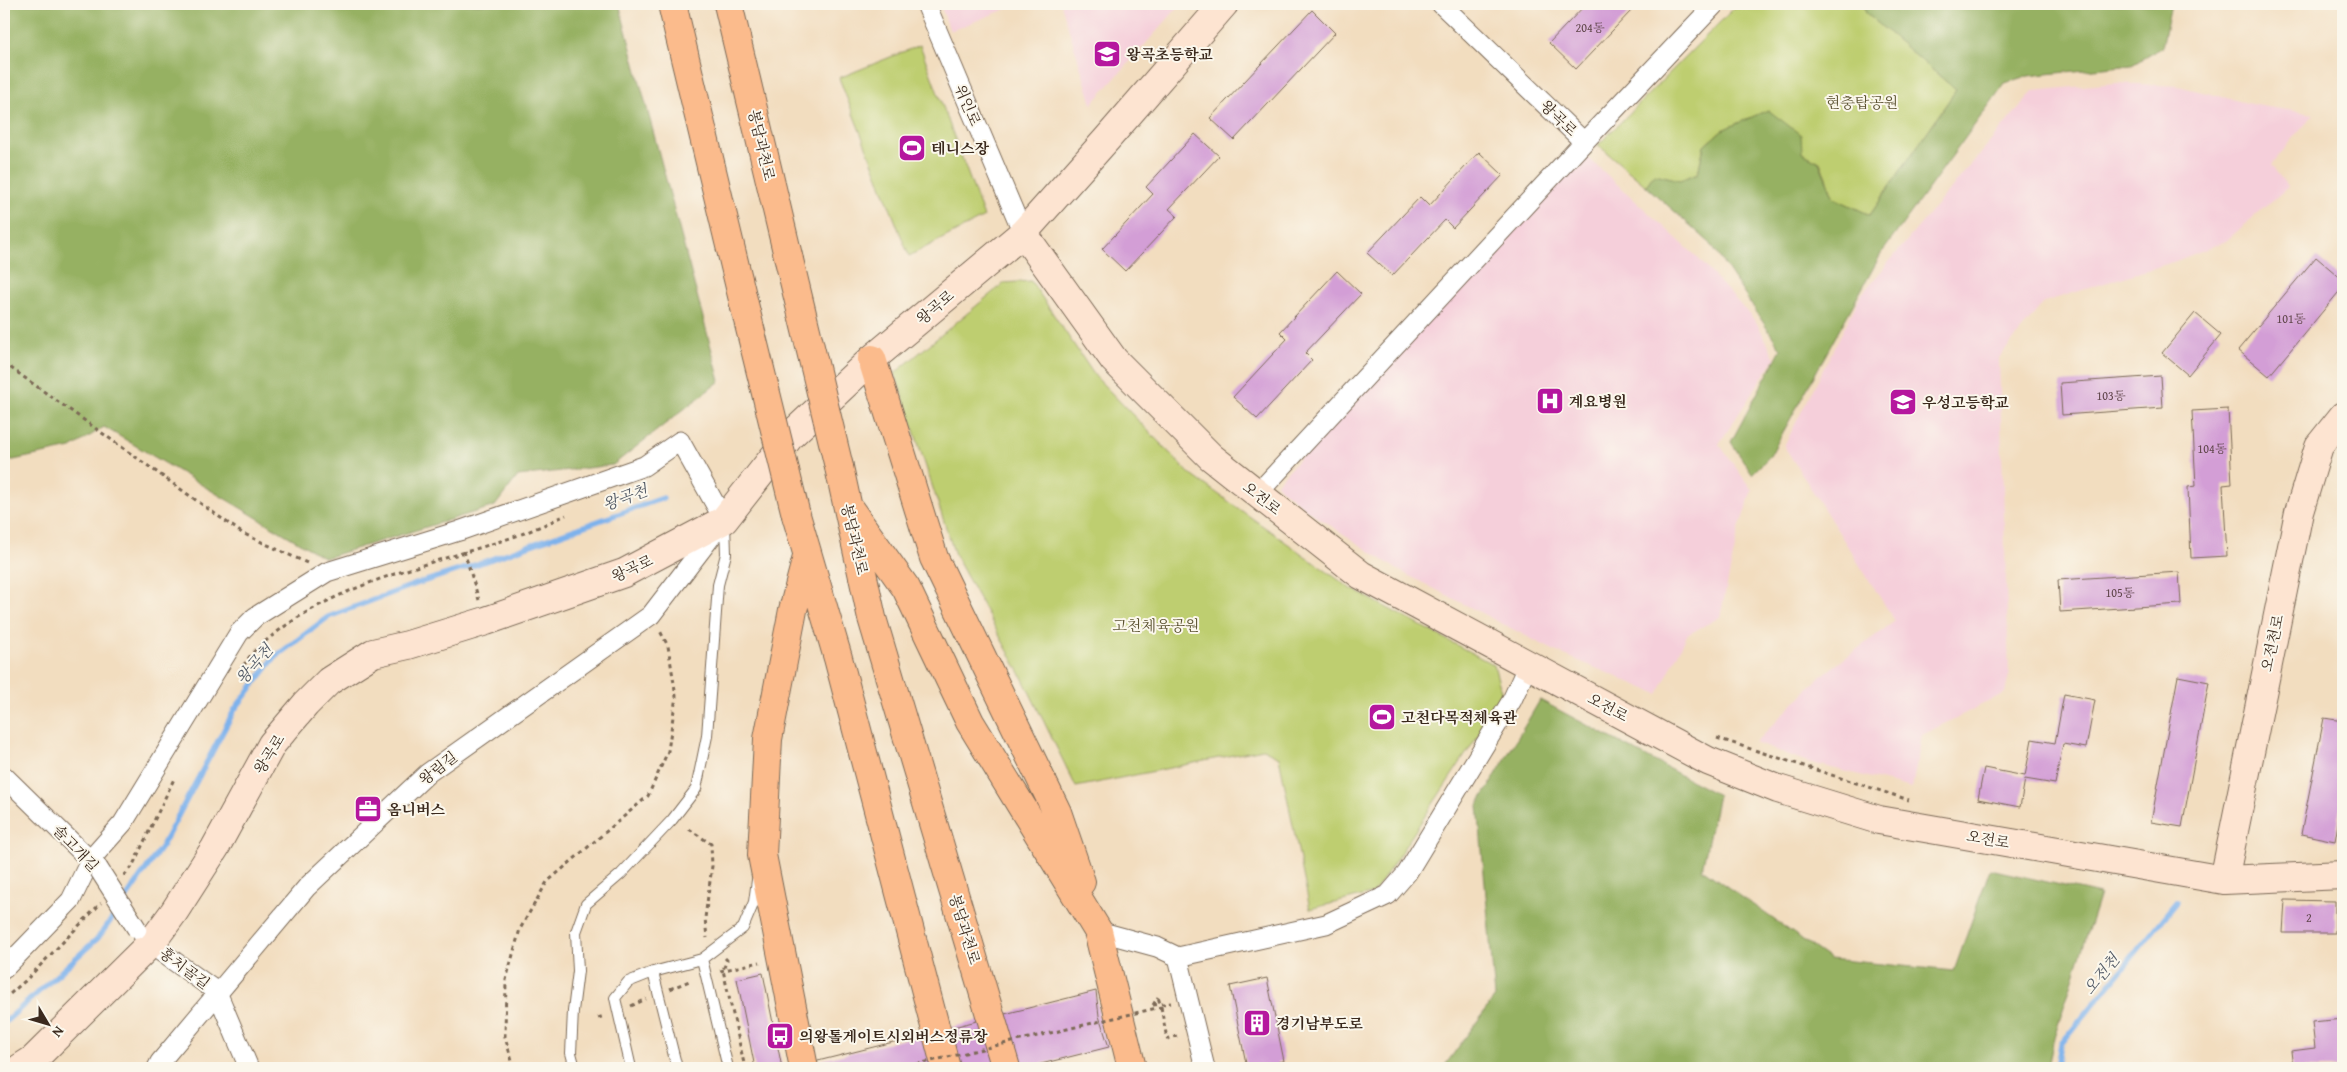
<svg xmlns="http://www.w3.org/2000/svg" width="2347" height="1072" font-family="'Gentium Book Plus','Noto Serif KR',serif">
<rect width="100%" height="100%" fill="#fbf7ec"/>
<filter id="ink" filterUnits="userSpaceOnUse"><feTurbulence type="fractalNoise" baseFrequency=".02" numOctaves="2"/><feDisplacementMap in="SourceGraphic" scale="10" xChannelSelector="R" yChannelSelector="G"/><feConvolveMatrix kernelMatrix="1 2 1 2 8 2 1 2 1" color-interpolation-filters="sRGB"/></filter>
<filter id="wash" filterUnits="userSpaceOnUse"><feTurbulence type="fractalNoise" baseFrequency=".0096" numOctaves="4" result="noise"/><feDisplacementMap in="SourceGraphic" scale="20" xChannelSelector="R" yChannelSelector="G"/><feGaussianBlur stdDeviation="1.12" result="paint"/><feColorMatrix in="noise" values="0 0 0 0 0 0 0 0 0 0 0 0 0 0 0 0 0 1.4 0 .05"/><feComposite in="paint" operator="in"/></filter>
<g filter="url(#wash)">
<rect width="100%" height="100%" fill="#f2ddbf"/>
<path fill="#f5cfda" d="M 940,4 L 1019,4 L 950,31 Z
M 1061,4 L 1181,4 L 1092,104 Z
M 2115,83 L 2178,86 L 2255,105 L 2314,114 L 2271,165 L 2288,187 L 2226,241 L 2176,261 L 2044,302 L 1999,358 L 2009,675 L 2005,693 L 1922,735 L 1912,788 L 1808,762 L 1755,743 L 1821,676 L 1895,621 L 1784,446 L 1861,295 L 2033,91 Z
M 1582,152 L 1696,256 L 1757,323 L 1775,358 L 1719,444 L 1752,490 L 1739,529 L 1720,617 L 1687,635 L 1658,694 L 1555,651 L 1398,570 L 1307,510 L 1276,484 Z"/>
<path fill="#bece70" stroke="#7c7c47" d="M 1738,4 L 1864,4 L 1866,13 L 1956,90 L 1870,215 L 1834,198 L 1820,162 L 1802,153 L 1769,110 L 1722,130 L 1704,146 L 1698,173 L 1680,180 L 1654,174 L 1646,186 L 1598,145 Z
M 920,45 L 984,217 L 909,256 L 839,78 Z
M 1031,281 L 1095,376 L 1190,474 L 1350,588 L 1494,665 L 1503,698 L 1374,893 L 1310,909 L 1279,757 L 1263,749 L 1076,787 L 1020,673 L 955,555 L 895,373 L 1004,283 Z"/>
<path fill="#96b162" stroke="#686e40" d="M 4,4 L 619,4 L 720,381 L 613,465 L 518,476 L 495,506 L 325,558 L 104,427 L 71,448 L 4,462 Z
M 1864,4 L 2171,4 L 2162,47 L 2132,65 L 2028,76 L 2005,83 L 1881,254 L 1770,456 L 1752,474 L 1731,442 L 1781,349 L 1710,243 L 1646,186 L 1654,174 L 1680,180 L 1698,173 L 1704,146 L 1722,130 L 1768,110 L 1801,135 L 1802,153 L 1819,162 L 1834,198 L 1870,215 L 1956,90 L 1866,13 Z
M 1540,700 L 1718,795 L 1702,869 L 1830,959 L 1954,971 L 1990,869 L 2100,894 L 2053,1041 L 2048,1068 L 1443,1068 L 1495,997 L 1478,805 Z"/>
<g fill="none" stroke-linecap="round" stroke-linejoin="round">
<path stroke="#7eb2ec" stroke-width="5.5" d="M 124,901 L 162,846 L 235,709 L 275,657 L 328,617 L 416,584 L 469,567 L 663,498
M 4,1023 L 98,938 L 119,909
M 2057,1068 L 2061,1044 L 2177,902"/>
</g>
<g id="blocks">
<path fill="#d39ed6" d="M 1586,4 L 1624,4 L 1631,11 L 1576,69 L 1549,43 Z
M 1312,10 L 1335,33 L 1234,140 L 1210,118 Z
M 1195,134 L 1219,156 L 1169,209 L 1177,216 L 1125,271 L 1102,249 L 1153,194 L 1146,187 Z
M 1479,152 L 1503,175 L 1453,228 L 1445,220 L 1392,276 L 1367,253 L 1420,197 L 1429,206 Z
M 2316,257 L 2343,280 L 2343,287 L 2269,376 L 2238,350 Z
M 1337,271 L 1361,294 L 1305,353 L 1312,360 L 1257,419 L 1233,397 L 1287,339 L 1280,332 Z
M 2195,313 L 2221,335 L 2188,375 L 2162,353 Z
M 2161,376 L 2163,408 L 2062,415 L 2060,383 Z
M 2228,409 L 2232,484 L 2223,485 L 2227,556 L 2191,558 L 2188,487 L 2196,486 L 2192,411 Z
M 2179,572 L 2181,604 L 2060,612 L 2058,580 Z
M 2178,676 L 2209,682 L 2182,827 L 2151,822 Z
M 2064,694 L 2095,700 L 2086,748 L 2063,744 L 2055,784 L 2025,779 L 2020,807 L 1978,799 L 1984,768 L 2025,776 L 2032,739 L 2055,743 Z
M 2324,718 L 2343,721 L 2343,796 L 2335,841 L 2301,834 Z
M 2285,900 L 2335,901 L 2335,933 L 2283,933 Z
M 763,973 L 782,1068 L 755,1068 L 737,979 Z
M 1267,978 L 1284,1061 L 1278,1062 L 1279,1068 L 1247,1068 L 1230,986 Z
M 1096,991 L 1099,1016 L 1109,1047 L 1025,1068 L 807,1068 L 806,1064 Z
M 2343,1019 L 2343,1068 L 2293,1068 L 2291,1051 L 2315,1048 L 2312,1022 Z"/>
</g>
</g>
<g filter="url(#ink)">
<use href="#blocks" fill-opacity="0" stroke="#7b6956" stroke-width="1"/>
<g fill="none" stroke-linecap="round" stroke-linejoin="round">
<g stroke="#7b6956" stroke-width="12">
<path id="lane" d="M 702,959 L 728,1068
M 575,1068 L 571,1053 L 573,1011 L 578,971 L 576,932 L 586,904 L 621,874 L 672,820 L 696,789 L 707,736 L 718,585 L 726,554 L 725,523
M 631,1068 L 615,998 L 628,982 L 653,972
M 677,1068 L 653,972 L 702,959 L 743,928 L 754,902 L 757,880"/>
</g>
<g stroke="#7b6956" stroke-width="21">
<path id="street" d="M 926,4 L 1023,233
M 1441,4 L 1584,142 L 1715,4
M 1257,494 L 1584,142
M 4,776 L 98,868
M 1098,931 L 1157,947 L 1178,957 L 1205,1068
M 143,935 L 160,951 L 217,992 L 249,1068
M 1178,957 L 1326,924 L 1388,895 L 1407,873 L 1512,700 L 1528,665
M 4,969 L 71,900 L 91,859 L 123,823 L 239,633 L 255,617 L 327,572 L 459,531 L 644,466 L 680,441 L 724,520 L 651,615 L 428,773 L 307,887 L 160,1062 L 157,1068"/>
</g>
<g stroke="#7b6956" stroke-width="30">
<path id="secondary" d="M 1023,233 L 1114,360 L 1211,457 L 1361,575 L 1708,761 L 1778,789 L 1879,820 L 2224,880 L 2343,875
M 2224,880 L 2299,512 L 2319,446 L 2343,416
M 20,1068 L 34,1059 L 152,942 L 174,912 L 215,848 L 272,744 L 306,704 L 329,681 L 373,653 L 408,645 L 486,621 L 624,573 L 724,520 L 791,435 L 872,359 L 1023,233 L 1107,139 L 1224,4"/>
</g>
<g stroke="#7b6956" stroke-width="30">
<path id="highway" d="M 672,4 L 744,304
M 728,4 L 789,260
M 872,359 L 934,558 L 1057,812 L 1081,882
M 839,467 L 872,618 L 1006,1068
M 848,507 L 906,588 L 970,722 L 1098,931 L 1132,1068
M 796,515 L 838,658 L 946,1068
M 804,1068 L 762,855 L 768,739 L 793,610 L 807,557"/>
</g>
<path stroke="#7b6956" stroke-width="3" stroke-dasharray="4 4" stroke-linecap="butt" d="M 4,363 L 242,533 L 307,563
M 464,551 L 479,600
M 239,672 C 245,664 250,654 258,648 C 327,584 424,567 510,538 C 529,532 548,523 566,515
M 1717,738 L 1909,800
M 689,829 L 711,844 L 712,866 L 705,918 L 707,938
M 124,876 L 132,867 L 174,779
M 725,958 L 727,960 L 723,970 L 745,1068
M 720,971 L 760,962
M 670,989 L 692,980
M 4,999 L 25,981 L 101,903
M 1153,1005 L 1171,1003
M 1153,1005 L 1158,997
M 631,1006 L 646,999
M 1161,1007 L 1167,1039 L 1177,1036
M 598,1018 L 604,1016
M 514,1068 L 505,1037 L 506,980 L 520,929 L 547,882 L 648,796 L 668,751 L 676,696 L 668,646 L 660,631"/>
<use href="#lane" stroke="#fff" stroke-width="10"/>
<use href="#street" stroke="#fff" stroke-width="19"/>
<use href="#secondary" stroke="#fde4d1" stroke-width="28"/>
<use href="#highway" stroke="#fbbb8c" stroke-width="28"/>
<g stroke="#7b6956" stroke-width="21" stroke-linecap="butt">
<path id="street-bridge" d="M 98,868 L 137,929"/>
</g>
<g stroke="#7b6956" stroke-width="30" stroke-linecap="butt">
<path id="highway-bridge" d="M 789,260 L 839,467
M 744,304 L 796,515"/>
</g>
<path stroke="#7b6956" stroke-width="3" stroke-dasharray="4 4" stroke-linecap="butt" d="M 901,1068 L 1161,1007 L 1158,997"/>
<use href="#street-bridge" stroke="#fff" stroke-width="19"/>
<use href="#highway-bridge" stroke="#fbbb8c" stroke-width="28"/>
</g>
</g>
<defs>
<g id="school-square" transform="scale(1.4375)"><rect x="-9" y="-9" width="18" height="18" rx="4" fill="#b5179e" stroke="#fbf7ec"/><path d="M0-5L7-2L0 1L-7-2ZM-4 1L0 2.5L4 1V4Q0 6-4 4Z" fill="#fff"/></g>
<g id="stadium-square" transform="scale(1.4375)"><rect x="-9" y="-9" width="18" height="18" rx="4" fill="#b5179e" stroke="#fbf7ec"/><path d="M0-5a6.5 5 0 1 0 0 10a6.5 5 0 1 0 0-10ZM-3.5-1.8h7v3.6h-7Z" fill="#fff"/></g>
<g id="hospital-square" transform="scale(1.4375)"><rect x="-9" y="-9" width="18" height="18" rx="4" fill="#b5179e" stroke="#fbf7ec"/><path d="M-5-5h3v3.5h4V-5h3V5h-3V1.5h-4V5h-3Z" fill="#fff"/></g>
<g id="office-square" transform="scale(1.4375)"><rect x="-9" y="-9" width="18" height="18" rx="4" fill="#b5179e" stroke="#fbf7ec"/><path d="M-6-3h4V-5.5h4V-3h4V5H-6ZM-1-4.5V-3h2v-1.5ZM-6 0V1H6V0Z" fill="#fff"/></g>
<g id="building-square" transform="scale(1.4375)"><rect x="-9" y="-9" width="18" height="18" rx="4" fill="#b5179e" stroke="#fbf7ec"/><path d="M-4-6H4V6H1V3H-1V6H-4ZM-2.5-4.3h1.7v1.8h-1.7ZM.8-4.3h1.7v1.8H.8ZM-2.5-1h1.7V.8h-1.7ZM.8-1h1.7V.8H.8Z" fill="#fff"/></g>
<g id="bus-square" transform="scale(1.4375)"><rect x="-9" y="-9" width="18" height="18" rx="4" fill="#b5179e" stroke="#fbf7ec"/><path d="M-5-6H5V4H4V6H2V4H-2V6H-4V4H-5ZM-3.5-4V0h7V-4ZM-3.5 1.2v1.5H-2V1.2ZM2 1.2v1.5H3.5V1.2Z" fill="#fff"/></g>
</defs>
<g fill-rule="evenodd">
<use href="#school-square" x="1107" y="54"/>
<use href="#stadium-square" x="912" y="148"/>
<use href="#hospital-square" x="1550" y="401"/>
<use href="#school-square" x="1903" y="402"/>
<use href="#stadium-square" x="1382" y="717"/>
<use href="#office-square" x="368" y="809"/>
<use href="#building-square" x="1257" y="1023"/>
<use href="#bus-square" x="780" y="1036"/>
</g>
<g text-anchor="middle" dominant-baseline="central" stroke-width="4" stroke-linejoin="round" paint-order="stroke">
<g font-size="12" fill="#61474c">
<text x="1590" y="27">204동</text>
<text x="2291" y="318">101동</text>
<text x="2111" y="395">103동</text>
<text x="2212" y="448">104동</text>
<text x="2120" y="592">105동</text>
<text x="2309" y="917">2</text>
</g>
<g font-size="15" font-weight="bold" fill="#3b2a1e" stroke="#fbf7ec" text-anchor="start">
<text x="1126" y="54">왕곡초등학교</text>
<text x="931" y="148">테니스장</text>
<text x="1569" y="401">계요병원</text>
<text x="1922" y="402">우성고등학교</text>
<text x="1401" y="717">고천다목적체육관</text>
<text x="387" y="809">옴니버스</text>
<text x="1276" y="1023">경기남부도로</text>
<text x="799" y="1036">의왕톨게이트시외버스정류장</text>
</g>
<g font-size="15" fill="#5c5332" stroke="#fbf7ec">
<text x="1862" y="102">현충탑공원</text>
<text x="1156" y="625">고천체육공원</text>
</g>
<g font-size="15" fill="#3b2a1e" stroke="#fbf7ec">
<text transform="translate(968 105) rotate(67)">위인로</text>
<text transform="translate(1559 118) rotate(44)">왕곡로</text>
<text transform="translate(762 145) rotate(77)">봉담과천로</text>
<text transform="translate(935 307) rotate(-40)">왕곡로</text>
<text transform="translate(1262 498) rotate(38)">오전로</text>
<text transform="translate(855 539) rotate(77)">봉담과천로</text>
<text transform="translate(632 568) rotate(-25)">왕곡로</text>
<text transform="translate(2272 643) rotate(-78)">오전천로</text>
<text transform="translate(1608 707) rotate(28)">오전로</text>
<text transform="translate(269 754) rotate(-58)">왕곡로</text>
<text transform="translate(438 768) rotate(-38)">왕림길</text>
<text transform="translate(1988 839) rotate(10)">오전로</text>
<text transform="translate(76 848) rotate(46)">솔고개길</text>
<text transform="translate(965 929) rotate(73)">봉담과천로</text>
<text transform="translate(185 968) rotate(37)">홍치골길</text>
</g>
<g font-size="16" font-style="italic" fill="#525a66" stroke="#fbf7ec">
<text transform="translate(625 497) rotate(-20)">왕곡천</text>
<text transform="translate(254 664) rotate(-49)">왕곡천</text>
<text transform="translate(2101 974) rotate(-51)">오전천</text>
</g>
</g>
<rect width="2347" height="1072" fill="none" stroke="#fbf7ec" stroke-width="20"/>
<g transform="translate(48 1024) rotate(128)" stroke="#fbf7ec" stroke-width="4" paint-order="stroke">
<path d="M0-4L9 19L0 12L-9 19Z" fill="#3b2a1e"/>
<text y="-8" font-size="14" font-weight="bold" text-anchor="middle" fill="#3b2a1e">N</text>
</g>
</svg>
